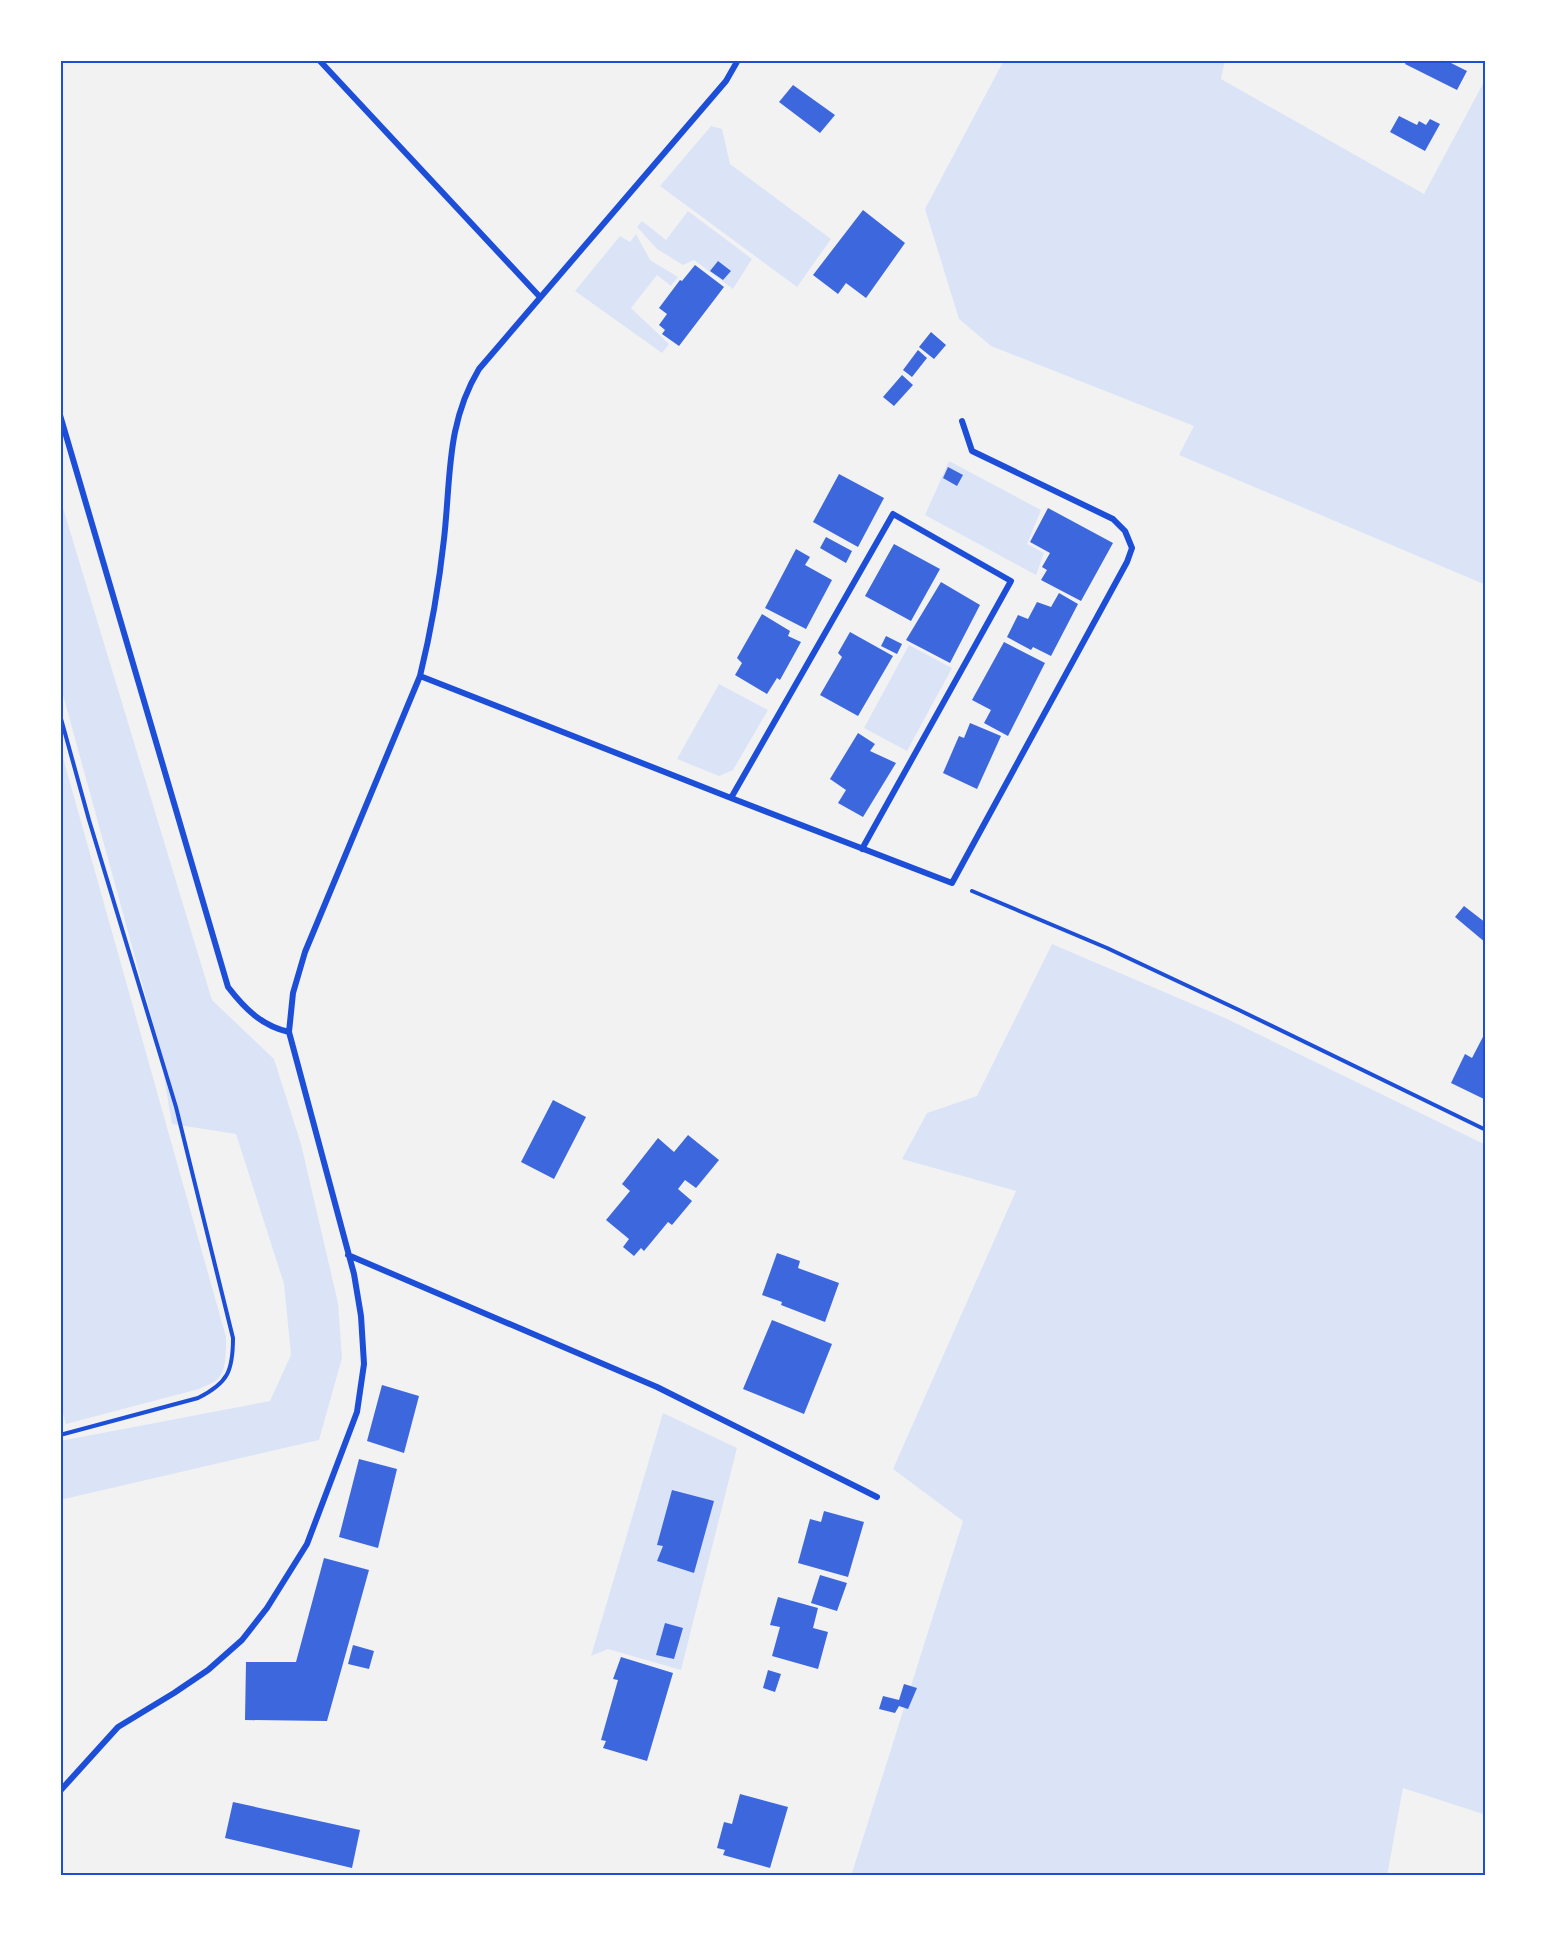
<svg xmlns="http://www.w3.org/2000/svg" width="1546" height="1936" font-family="'Fira Sans',sans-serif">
<rect width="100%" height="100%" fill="#f2f2f2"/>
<path fill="#dbe4f7" d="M 1004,60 L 1225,60 L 1221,79 L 1424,194 L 1486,78 L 1486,585 L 1179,455 L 1194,426 L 991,346 L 959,319 L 925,209 Z
M 711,126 L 722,129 L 730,164 L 831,239 L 797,287 L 660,186 Z
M 688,211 L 752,259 L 733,289 L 694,260 L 683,265 L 657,249 L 637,227 L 642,221 L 666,240 Z
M 636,234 L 650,260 L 678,277 L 671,286 L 657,275 L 631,308 L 669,344 L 662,353 L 575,291 L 620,236 L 630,242 Z
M 949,461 L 1041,510 L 1027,544 L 1044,553 L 1036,575 L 925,515 Z
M 60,498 L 212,1000 L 274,1059 L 301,1144 L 338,1303 L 342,1358 L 319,1440 L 60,1500 L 60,1441 L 270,1401 L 291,1355 L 284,1284 L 236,1134 L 172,1124 L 158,1041 L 60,684 Z
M 909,645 L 952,668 L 907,751 L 864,728 Z
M 719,684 L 768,710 L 733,770 L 719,776 L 677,759 Z
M 60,747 L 226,1337 C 226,1350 227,1370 217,1380 C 212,1384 204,1386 199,1389 L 66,1424 L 60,1403 Z
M 1052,944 L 1225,1018 L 1486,1145 L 1486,1815 L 1403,1788 L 1387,1876 L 851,1876 L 963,1521 L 893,1469 L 1016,1191 L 902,1159 L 927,1113 L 977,1096 Z
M 663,1413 L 737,1448 L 681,1670 L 608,1649 L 591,1656 Z"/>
<path fill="#3d67dc" d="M 1407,60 L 1445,60 L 1467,71 L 1457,90 L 1405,64 Z
M 793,85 L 835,115 L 820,133 L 779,102 Z
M 1399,116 L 1417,125 L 1419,121 L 1426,125 L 1430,119 L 1440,124 L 1425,151 L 1390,132 Z
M 863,210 L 905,243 L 866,298 L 846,283 L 838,294 L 813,275 Z
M 718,261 L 731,271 L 723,280 L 710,271 Z
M 695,265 L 724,287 L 679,346 L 662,334 L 665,330 L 659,325 L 667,314 L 659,308 L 680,280 L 682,281 Z
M 931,332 L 946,345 L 934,359 L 919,347 Z
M 918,350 L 927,358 L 912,377 L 903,370 Z
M 902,375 L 913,385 L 894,406 L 883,397 Z
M 948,467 L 963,475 L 957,486 L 943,478 Z
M 839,474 L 884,498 L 858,547 L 813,522 Z
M 1048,508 L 1113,543 L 1081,601 L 1041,580 L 1047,570 L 1042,567 L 1050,553 L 1030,542 Z
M 826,537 L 852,551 L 846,563 L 820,548 Z
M 894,544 L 940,569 L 911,621 L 865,596 Z
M 796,549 L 810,557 L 805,565 L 832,580 L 806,629 L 765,608 Z
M 941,582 L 980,605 L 950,663 L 906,640 Z
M 1059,593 L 1078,604 L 1051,656 L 1033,647 L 1031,650 L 1007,637 L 1018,615 L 1028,619 L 1037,602 L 1051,607 Z
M 762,614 L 790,631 L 788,636 L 801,642 L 780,680 L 777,678 L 767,694 L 735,675 L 742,663 L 737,658 Z
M 850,632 L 893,656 L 858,716 L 820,695 L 842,657 L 838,653 Z
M 886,636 L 902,644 L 897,654 L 881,646 Z
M 1004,642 L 1045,663 L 1008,736 L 984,723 L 991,710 L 972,700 Z
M 970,723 L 1001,736 L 977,789 L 943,773 L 959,736 L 964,738 Z
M 858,733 L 875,744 L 870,751 L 896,763 L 863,817 L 838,803 L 846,790 L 830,779 Z
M 1464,906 L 1486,923 L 1486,943 L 1455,917 Z
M 1486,1031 L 1486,1100 L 1451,1083 L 1465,1054 L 1472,1058 Z
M 553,1100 L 586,1117 L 554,1179 L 521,1162 Z
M 688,1135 L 719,1160 L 696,1188 L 685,1180 L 678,1189 L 692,1201 L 672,1225 L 668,1222 L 644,1251 L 641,1248 L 634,1256 L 623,1247 L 629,1239 L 606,1220 L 630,1191 L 622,1184 L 658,1138 L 674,1152 Z
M 777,1253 L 800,1261 L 798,1268 L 839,1283 L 825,1322 L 781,1305 L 782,1302 L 762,1295 Z
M 772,1320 L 832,1344 L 804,1414 L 743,1389 Z
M 382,1385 L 419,1396 L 404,1453 L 367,1441 Z
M 359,1459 L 397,1469 L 378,1548 L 339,1537 Z
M 672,1490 L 714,1501 L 694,1573 L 657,1561 L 663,1546 L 657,1545 Z
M 824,1511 L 864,1522 L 848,1577 L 798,1563 L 810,1519 L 821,1522 Z
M 324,1558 L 369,1570 L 327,1721 L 245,1720 L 246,1662 L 296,1662 Z
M 820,1575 L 847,1583 L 837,1611 L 811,1603 Z
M 778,1597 L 818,1608 L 813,1628 L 828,1632 L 818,1669 L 772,1656 L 780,1627 L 770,1625 Z
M 665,1623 L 683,1628 L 674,1659 L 656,1655 Z
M 353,1645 L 374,1651 L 369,1669 L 348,1664 Z
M 621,1657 L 673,1673 L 647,1761 L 603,1748 L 606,1741 L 601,1740 L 618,1680 L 613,1679 Z
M 768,1670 L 781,1674 L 775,1692 L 763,1688 Z
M 904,1684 L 917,1688 L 908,1709 L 899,1706 L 895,1713 L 879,1709 L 883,1696 L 899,1700 Z
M 740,1794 L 788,1807 L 770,1868 L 723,1855 L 725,1850 L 717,1848 L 724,1822 L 732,1824 Z
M 233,1802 L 360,1830 L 352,1868 L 225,1838 Z"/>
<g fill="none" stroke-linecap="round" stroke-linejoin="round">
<path stroke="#1d4ed8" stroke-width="4" d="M 60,715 L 89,820 L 176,1107 L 233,1338 C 233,1371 228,1383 198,1398 L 60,1435
M 972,891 L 1107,948 L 1239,1010 L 1486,1130"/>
<path stroke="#1d4ed8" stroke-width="6" d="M 319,60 L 540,297
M 60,415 L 228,987 C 245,1009 262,1026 289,1032
M 420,676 L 731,798 L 952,883 L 1127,562 L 1132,548 L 1125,531 L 1113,519 L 972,451 L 962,421
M 731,798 L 893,514 L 1011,581 L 862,849
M 348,1255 L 657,1387 L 877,1497
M 60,1791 L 118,1727 L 174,1693 L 208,1670 L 242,1640 L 267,1608 L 307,1544 L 357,1412 L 364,1364 L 361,1316 L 354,1274 L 289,1032 L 293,993 L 305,952 L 420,676 C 431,631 439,585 444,539 C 451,477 446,424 479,369 L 726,81 L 738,60"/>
</g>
<rect width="1546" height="1936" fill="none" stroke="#ffffff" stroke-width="123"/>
<rect x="62" y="62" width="1422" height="1812" fill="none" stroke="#1d4ed8" stroke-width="2"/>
</svg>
